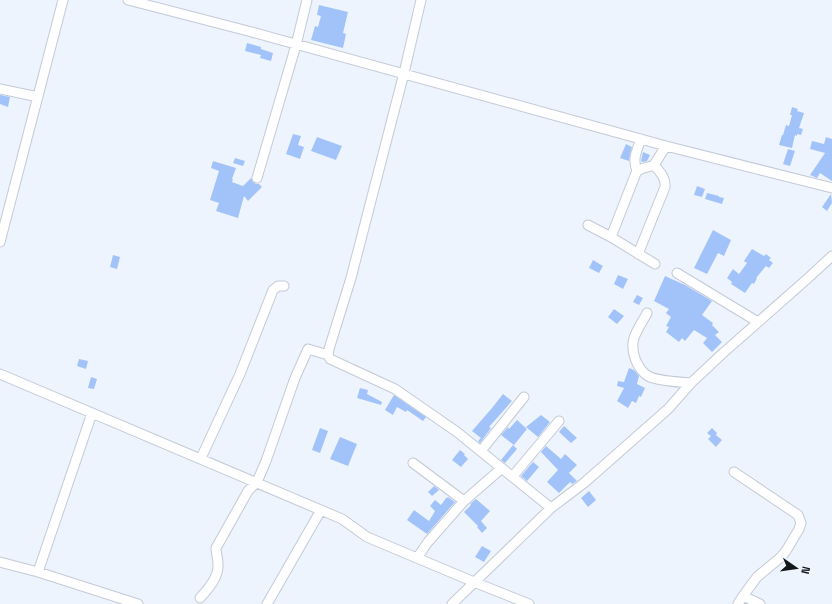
<svg xmlns="http://www.w3.org/2000/svg" width="832" height="604" font-family="'Space Grotesk',sans-serif">
<rect width="100%" height="100%" fill="#eef4fe"/>
<path fill="#a2c3f9" d="M 319,5 L 348,12 L 343,33 L 346,34 L 343,48 L 311,40 L 315,26 L 318,27 L 321,16 L 317,15 Z
M 247,43 L 261,47 L 261,49 L 273,53 L 271,61 L 260,58 L 261,55 L 245,51 Z
M 0,95 L 10,97 L 8,107 L 0,104 Z
M 792,107 L 798,109 L 797,111 L 804,113 L 799,128 L 803,129 L 801,135 L 797,134 L 797,136 L 795,135 L 792,148 L 779,145 L 782,135 L 783,135 L 786,125 L 789,126 L 792,115 L 790,115 Z
M 293,134 L 301,136 L 298,145 L 304,147 L 300,159 L 286,154 Z
M 317,137 L 342,146 L 336,160 L 311,151 Z
M 826,137 L 832,139 L 832,181 L 820,173 L 817,178 L 810,175 L 825,153 L 810,149 L 812,141 L 824,144 Z
M 626,144 L 632,147 L 630,154 L 629,161 L 620,158 Z
M 788,149 L 795,151 L 790,166 L 783,164 Z
M 643,152 L 650,155 L 647,161 L 643,162 L 641,161 Z
M 235,158 L 245,161 L 243,166 L 233,163 Z
M 213,161 L 236,168 L 232,179 L 233,179 L 232,182 L 243,186 L 251,178 L 253,182 L 256,184 L 259,184 L 262,187 L 248,201 L 244,196 L 238,218 L 216,211 L 219,203 L 210,200 L 219,171 L 211,168 Z
M 697,186 L 705,189 L 702,197 L 694,195 Z
M 707,193 L 719,196 L 719,197 L 724,198 L 722,204 L 705,199 Z
M 831,194 L 832,203 L 827,211 L 822,207 Z
M 713,230 L 731,240 L 724,256 L 718,253 L 707,274 L 694,268 Z
M 752,249 L 764,256 L 766,254 L 771,258 L 769,260 L 773,263 L 769,268 L 766,266 L 756,278 L 757,278 L 754,284 L 752,283 L 745,293 L 731,284 L 732,282 L 727,278 L 733,269 L 739,274 L 747,263 L 744,261 Z
M 113,255 L 120,257 L 117,269 L 110,267 Z
M 593,260 L 603,266 L 599,273 L 589,268 Z
M 618,275 L 628,279 L 623,289 L 614,284 Z
M 665,276 L 685,285 L 712,301 L 702,315 L 713,323 L 712,325 L 719,332 L 715,335 L 722,342 L 712,352 L 703,343 L 707,338 L 694,330 L 685,341 L 682,338 L 679,342 L 666,332 L 669,327 L 666,326 L 671,317 L 666,313 L 669,309 L 654,301 Z
M 637,295 L 643,298 L 639,305 L 633,302 Z
M 614,309 L 624,316 L 617,324 L 608,317 Z
M 79,359 L 88,361 L 86,369 L 77,366 Z
M 629,368 L 634,370 L 639,376 L 637,384 L 645,388 L 641,397 L 639,396 L 636,403 L 632,401 L 628,408 L 617,401 L 624,388 L 617,386 L 618,381 L 624,382 Z
M 91,377 L 97,379 L 94,389 L 88,388 Z
M 360,388 L 368,390 L 367,394 L 382,402 L 381,405 L 357,398 Z
M 503,394 L 512,401 L 489,427 L 491,428 L 480,443 L 478,441 L 481,438 L 472,431 L 492,408 Z
M 394,395 L 426,417 L 423,421 L 407,410 L 406,412 L 397,407 L 393,415 L 385,410 Z
M 541,415 L 550,422 L 538,437 L 526,427 Z
M 517,420 L 527,429 L 514,445 L 501,435 L 508,427 L 509,429 Z
M 564,426 L 577,438 L 571,443 L 559,432 Z
M 320,428 L 328,431 L 320,453 L 312,450 Z
M 712,428 L 717,433 L 716,435 L 722,440 L 716,447 L 708,439 L 711,436 L 707,433 Z
M 340,437 L 357,444 L 348,466 L 330,459 Z
M 513,445 L 517,449 L 505,463 L 501,460 Z
M 546,446 L 561,459 L 565,454 L 577,465 L 569,473 L 577,481 L 572,484 L 570,482 L 559,493 L 547,482 L 558,470 L 541,452 Z
M 460,450 L 465,454 L 464,455 L 468,459 L 461,467 L 452,460 Z
M 533,462 L 539,467 L 527,481 L 521,476 Z
M 434,486 L 439,490 L 432,496 L 428,492 Z
M 589,491 L 596,500 L 588,507 L 581,498 Z
M 448,497 L 455,502 L 427,534 L 407,520 L 414,510 L 429,521 L 435,511 L 430,506 L 435,500 L 441,505 L 446,498 L 447,498 Z
M 476,499 L 490,511 L 481,521 L 487,528 L 482,533 L 477,527 L 478,526 L 464,512 L 471,505 L 470,504 Z
M 482,546 L 491,551 L 484,562 L 475,557 Z"/>
<g fill="none" stroke-linecap="round" stroke-linejoin="round">
<g stroke="#c3cad6" stroke-width="11">
<path id="minor" d="M 128,0 L 248,31 L 666,146 L 832,188
M 421,0 L 404,73 L 351,278 L 329,349 L 328,355 L 330,359 L 395,389 L 457,432 L 551,508
M 0,89 L 38,97
M 637,171 C 632,159 637,150 641,139
M 257,178 L 296,45 L 307,0
M 588,225 L 611,237
M 0,242 L 63,0
M 638,254 L 665,187 C 666,178 660,172 654,165
M 655,264 L 611,237 L 636,173 C 640,167 648,168 654,165 L 666,146
M 677,273 L 758,322
M 647,313 C 643,321 637,329 634,338 C 630,351 637,369 648,376 C 656,381 681,382 691,383
M 0,374 L 342,519 L 367,537 L 474,582 L 529,604
M 481,451 L 524,397
M 201,458 L 240,374 L 273,290 L 278,286 L 284,286
M 413,463 L 464,501
M 734,472 L 798,515 L 801,523 L 799,529 L 786,551 L 781,557 L 757,577 L 743,596
M 513,476 L 559,421
M 417,558 L 428,542 L 464,501 L 502,468
M 0,562 L 38,572 L 138,604
M 38,572 L 92,413
M 200,598 C 208,589 219,577 218,564 C 218,558 216,553 216,548 L 248,491 L 257,482 L 266,461 L 295,378 L 308,349 L 328,355
M 267,604 L 321,510
M 452,604 L 551,508 L 584,483 L 668,409 L 691,383 L 722,354 L 807,279 L 832,256
M 738,604 L 743,596 L 760,604"/>
</g>
<use href="#minor" stroke="#fff" stroke-width="9"/>
</g>
<g transform="translate(796 568) rotate(103)" stroke="#eef4fe" stroke-width="3" paint-order="stroke">
<path d="M0-3L7 15L0 10L-7 15Z" fill="#13161a"/>
<text y="-6" font-size="11" font-weight="bold" text-anchor="middle" fill="#13161a">N</text>
</g>
</svg>
